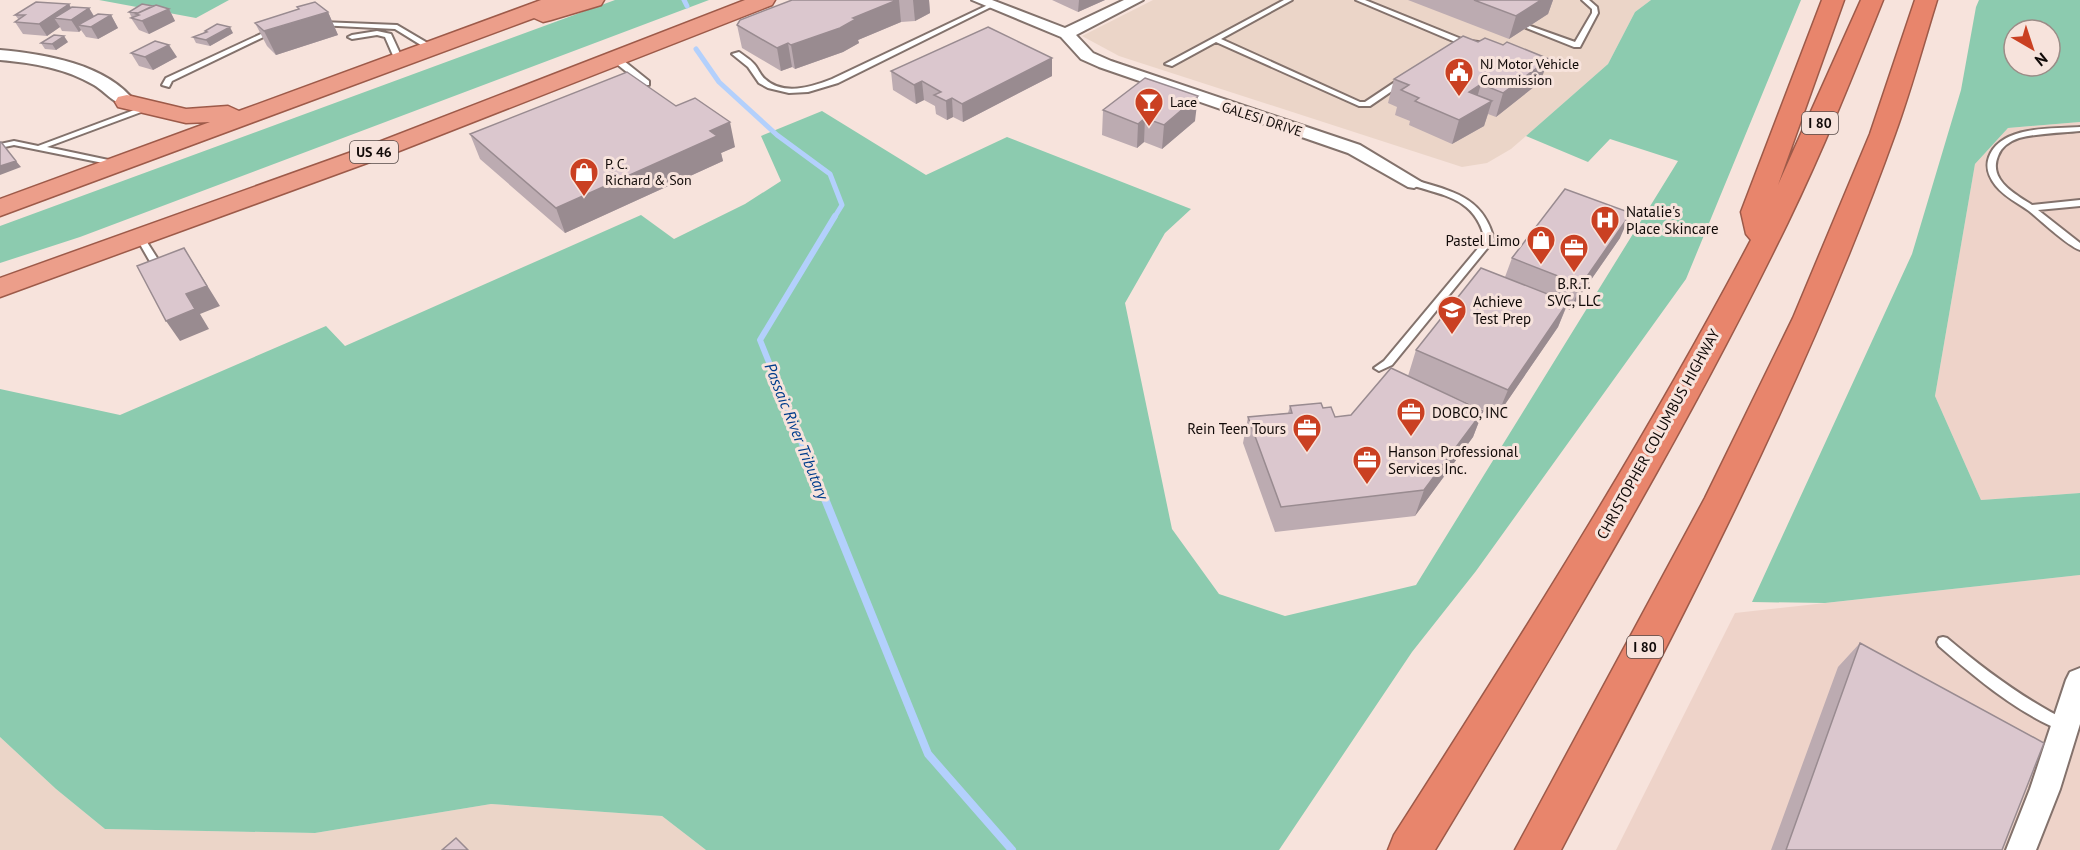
<svg xmlns="http://www.w3.org/2000/svg" width="2080" height="850" font-family="'PT Sans',sans-serif">
<rect width="100%" height="100%" fill="#f7e3dc"/>
<path fill="#ebd5c8" d="M 1153,0 L 1651,0 L 1635,12 L 1608,64 L 1526,136 L 1511,149 L 1487,163 L 1462,167 L 1119,56 L 1082,36 Z
M 0,737 L 56,789 L 105,829 L 315,833 L 491,804 L 662,816 L 706,850 L 0,850 Z"/>
<path fill="#eed3c9" d="M 2080,122 L 2080,493 L 1981,500 L 1935,396 L 1975,164 L 2008,128 Z
M 2080,575 L 2080,850 L 1616,850 L 1735,613 Z"/>
<path fill="#8ccbaf" fill-rule="evenodd" d="M 99,0 L 229,0 L 196,18 Z
M 615,0 L 709,0 L 80,237 L 0,263 L 0,226 Z
M 1651,0 L 1801,0 L 1686,279 L 1476,571 L 1412,652 L 1279,850 L 706,850 L 662,816 L 491,804 L 315,833 L 105,829 L 56,789 L 0,737 L 0,389 L 120,415 L 326,326 L 345,346 L 641,215 L 674,239 L 745,204 L 781,181 L 761,136 L 822,111 L 926,175 L 1007,137 L 1191,209 L 1165,233 L 1125,303 L 1172,529 L 1219,594 L 1285,616 L 1416,585 L 1678,161 L 1610,139 L 1588,162 L 1526,136 L 1608,64 L 1635,12 Z
M 1979,0 L 2080,0 L 2080,122 L 2008,128 L 1975,164 L 1935,396 L 1981,500 L 2080,493 L 2080,575 L 1825,603 L 1752,602 L 1912,254 L 1961,90 L 1976,7 ZM 2014,30 L 2050,30 L 2050,66 L 2014,66 Z"/>
<g fill="none" stroke-linecap="round" stroke-linejoin="round">
<path stroke="#b3d0fc" stroke-width="5" d="M 684,0 L 687,6
M 696,49 L 719,82 L 777,135 L 830,174 L 842,205 L 834,218"/>
<path stroke="#b3d0fc" stroke-width="6" d="M 823,496 L 760,340 L 835,216"/>
<path stroke="#b3d0fc" stroke-width="8" d="M 823,494 L 928,754 L 1012,850"/>
<g stroke="#83726c" stroke-width="4">
<path id="service" d="M 1284,0 L 1292,0 L 1221,39 L 1360,102 L 1365,102 L 1401,78 L 1408,80 L 1370,106 L 1359,106 L 1216,42 L 1172,66 L 1165,64 Z
M 1356,0 L 1365,0 L 1464,40 L 1492,44 L 1496,46 L 1492,48 L 1460,44 Z
M 1582,0 L 1589,0 L 1597,7 L 1598,13 L 1580,47 L 1574,47 L 1524,27 L 1530,26 L 1575,42 L 1592,13 L 1592,9 Z
M 990,4 L 995,5 L 838,83 L 808,92 L 789,93 L 768,88 L 759,83 L 748,67 L 732,54 L 739,52 C 744,56 750,59 754,64 C 758,68 760,75 765,79 C 783,96 812,87 832,79 Z
M 321,22 L 397,25 L 436,48 L 429,50 L 395,29 L 319,25 L 319,23 Z
M 274,28 L 278,30 L 276,31 L 172,81 L 169,87 L 162,85 L 166,78 Z
M 377,31 L 391,34 L 403,60 L 402,62 L 395,60 L 385,37 L 377,35 L 352,39 L 348,37 L 352,35 Z
M 613,57 L 619,57 L 649,81 L 649,85 L 643,85 L 613,61 Z
M 145,106 L 148,106 L 152,108 L 47,147 L 118,162 L 118,166 L 14,145 L 0,148 L 0,144 L 14,141 L 38,146 Z
M 2080,127 L 2080,131 C 2060,133 2039,133 2019,138 C 2010,141 2001,147 1998,156 C 1988,180 2015,194 2032,205 L 2080,200 L 2080,206 L 2038,210 L 2080,243 L 2080,250 C 2065,244 2043,222 2029,211 C 2018,203 2005,197 1996,186 C 1989,177 1985,168 1989,157 C 2001,125 2053,129 2080,127 Z
M 1414,180 C 1452,191 1484,197 1494,240 L 1392,365 L 1379,371 L 1374,368 L 1384,361 L 1485,240 C 1476,199 1446,196 1411,185 L 1410,183 Z
M 141,236 L 145,239 L 166,272 L 164,274 L 158,274 L 156,272 L 137,239 Z
M 1943,637 L 1947,638 C 1986,671 2025,700 2070,722 L 2072,726 L 2070,730 L 2065,732 C 2018,714 1976,678 1939,646 L 1937,642 L 1939,638 Z"/>
</g>
<g stroke="#83726c" stroke-width="4">
<path id="minor" d="M 972,0 L 992,0 L 1065,28 L 1124,0 L 1143,0 L 1076,35 L 1093,53 L 1111,61 L 1360,145 L 1423,183 L 1414,188 L 1408,187 L 1348,153 L 1099,67 L 1081,59 L 1061,37 Z
M 0,50 C 44,54 107,64 135,102 L 133,105 C 118,109 106,92 94,85 C 65,68 33,63 0,60 Z
M 2080,668 L 2080,724 L 2060,789 L 2036,850 L 2006,850 L 2030,789 L 2066,680 L 2070,672 Z"/>
</g>
<g stroke="#9d5a49" stroke-width="3">
<path id="trunk" d="M 541,0 L 604,0 L 601,5 L 551,20 L 543,22 L 534,18 L 0,216 L 0,199 L 210,122 L 186,123 L 118,107 L 115,102 L 118,97 L 127,95 L 186,109 L 228,106 L 239,111 Z
M 745,0 L 775,0 L 772,5 L 389,155 L 0,297 L 0,278 L 371,145 Z"/>
</g>
<g stroke="#9d5a49" stroke-width="3">
<path id="motorway" d="M 1822,0 L 1844,0 L 1778,185 L 1861,0 L 1883,0 C 1853,75 1823,150 1788,222 C 1683,438 1559,644 1435,850 L 1388,850 L 1394,835 C 1519,640 1643,445 1751,240 L 1746,234 L 1741,212 Z
M 1915,0 L 1937,0 C 1923,45 1911,90 1895,134 C 1806,382 1683,617 1561,850 L 1515,850 L 1705,498 L 1793,318 L 1870,134 Z"/>
</g>
<use href="#service" fill="#fff" fill-rule="evenodd"/>
<use href="#minor" fill="#fff" fill-rule="evenodd"/>
<use href="#trunk" fill="#ec9e8a" fill-rule="evenodd"/>
<use href="#motorway" fill="#e8856c" fill-rule="evenodd"/>
</g>
<path fill="#bcabb1" d="M 792,0 L 929,0 L 930,13 L 915,21 L 901,22 L 858,40 L 859,43 L 843,52 L 795,69 L 792,67 L 781,71 L 742,48 L 737,25 Z
M 1052,0 L 1105,0 L 1078,12 Z
M 1408,0 L 1553,0 L 1548,14 L 1509,39 Z
M 71,7 L 89,8 L 94,16 L 111,15 L 118,28 L 98,39 L 86,37 L 81,30 L 79,32 L 62,31 L 60,27 L 47,36 L 23,34 L 15,22 L 19,20 L 15,15 Z
M 297,7 L 328,12 L 338,35 L 276,55 L 267,46 L 255,23 L 298,9 Z
M 169,9 L 175,21 L 149,34 L 139,30 L 131,18 L 132,18 L 129,12 Z
M 205,31 L 233,33 L 210,46 L 196,43 L 193,37 L 205,32 Z
M 68,42 L 56,50 L 45,49 L 41,43 Z
M 131,53 L 177,57 L 153,70 L 139,66 Z
M 1052,58 L 1052,76 L 963,122 L 953,117 L 947,120 L 936,114 L 935,106 L 924,100 L 916,104 L 893,90 L 891,71 Z
M 1394,79 L 1540,82 L 1496,117 L 1488,114 L 1484,126 L 1452,144 L 1409,125 L 1410,121 L 1395,115 L 1397,107 L 1388,103 Z
M 1103,110 L 1195,121 L 1162,149 L 1144,142 L 1137,148 L 1102,135 Z
M 470,134 L 735,147 L 721,153 L 723,161 L 565,233 L 480,159 Z
M 1620,238 L 1570,310 L 1566,308 L 1558,327 L 1497,416 L 1409,377 L 1483,411 L 1473,437 L 1415,516 L 1275,532 L 1243,443 L 1248,417 L 1288,413 L 1290,406 L 1323,408 L 1335,417 L 1351,415 L 1408,376 L 1416,350 L 1505,277 L 1512,258 Z
M 1860,643 L 2002,850 L 1771,850 L 1838,667 Z"/>
<path fill="#998b90" d="M 897,0 L 899,0 L 901,22 L 858,40 L 859,43 L 843,52 L 795,69 L 791,45 L 853,18 Z
M 913,0 L 929,0 L 930,13 L 915,21 Z
M 1079,0 L 1105,0 L 1078,12 Z
M 1541,0 L 1553,0 L 1548,14 L 1509,39 L 1516,16 Z
M 69,4 L 76,16 L 89,8 L 96,20 L 78,25 L 81,30 L 79,32 L 71,20 L 54,18 L 60,27 L 47,36 L 39,24 Z
M 169,9 L 175,21 L 149,34 L 142,21 Z
M 328,12 L 338,35 L 276,55 L 264,31 Z
M 111,15 L 118,28 L 98,39 L 91,27 Z
M 230,27 L 233,33 L 210,46 L 206,40 Z
M 64,36 L 68,42 L 56,50 L 52,44 Z
M 788,43 L 792,67 L 781,71 L 777,48 Z
M 169,45 L 177,57 L 153,70 L 145,57 Z
M 1052,58 L 1052,76 L 963,122 L 962,104 Z
M 1549,59 L 1540,82 L 1496,117 L 1503,93 Z
M 922,81 L 924,100 L 916,104 L 914,85 Z
M 1481,84 L 1474,108 L 1469,92 Z
M 1198,96 L 1195,121 L 1162,149 L 1164,125 Z
M 952,98 L 953,117 L 947,120 L 946,101 Z
M 1492,101 L 1484,126 L 1452,144 L 1459,120 Z
M 1145,118 L 1144,142 L 1137,148 L 1138,124 Z
M 730,122 L 735,147 L 721,153 L 723,161 L 565,233 L 556,208 L 710,131 Z
M 16,161 L 21,167 L 0,175 L 0,166 Z
M 1631,213 L 1620,238 L 1570,310 L 1581,285 Z
M 184,248 L 220,306 L 200,314 L 209,329 L 180,341 L 166,321 L 186,294 Z
M 1568,302 L 1558,327 L 1497,416 L 1508,390 Z
M 1483,411 L 1473,437 L 1415,516 L 1424,490 Z"/>
<path fill="#dbc7ce" stroke="#998b90" stroke-width="1.5" d="M 792,0 L 897,0 L 853,18 L 856,19 L 840,28 L 791,45 L 788,43 L 777,48 L 737,25 L 740,20 Z
M 1474,0 L 1541,0 L 1516,16 Z
M 36,2 L 69,4 L 39,24 L 15,22 L 25,15 L 15,15 Z
M 315,2 L 328,12 L 264,31 L 255,23 L 299,9 L 297,7 Z
M 142,4 L 153,6 L 138,13 L 129,12 Z
M 156,5 L 169,9 L 142,21 L 131,18 L 139,15 L 136,14 Z
M 72,7 L 89,8 L 71,20 L 54,18 Z
M 98,14 L 111,15 L 91,27 L 78,25 Z
M 217,24 L 230,27 L 206,40 L 193,37 L 207,32 L 205,31 Z
M 988,27 L 1052,58 L 962,104 L 952,98 L 946,101 L 934,95 L 941,92 L 922,81 L 914,85 L 891,71 Z
M 54,35 L 64,36 L 52,44 L 41,43 Z
M 1463,36 L 1478,42 L 1485,38 L 1503,45 L 1507,42 L 1549,59 L 1503,93 L 1481,84 L 1469,92 L 1492,101 L 1459,120 L 1415,101 L 1419,98 L 1401,90 L 1409,85 L 1394,79 Z
M 155,41 L 169,45 L 145,57 L 131,53 Z
M 627,72 L 676,106 L 695,98 L 730,122 L 710,131 L 717,136 L 556,208 L 470,134 Z
M 1145,78 L 1198,96 L 1164,125 L 1145,118 L 1138,124 L 1103,110 Z
M 0,142 L 1,142 L 16,161 L 0,166 Z
M 1565,189 L 1631,213 L 1581,285 L 1512,258 Z
M 184,248 L 207,286 L 186,294 L 195,309 L 166,321 L 137,266 Z
M 1481,268 L 1568,302 L 1508,390 L 1416,350 Z
M 1391,368 L 1483,411 L 1424,490 L 1281,507 L 1248,417 L 1292,413 L 1290,406 L 1321,403 L 1323,408 L 1331,407 L 1335,417 L 1351,415 Z
M 1860,643 L 2044,743 L 2002,850 L 1786,850 Z
M 456,838 L 468,850 L 442,850 Z"/>
<defs>
<g id="civic-pin" transform="scale(1.5)"><path d="M0 17L-7.5 6A9.5 9.5 0 1 1 7.5 6Z" fill="#ca4022" stroke="#f7e3dc"/><path d="M-.6-6.5H3V-4.5H.6V-3L4-1V1h2V6H-6V1h2V-1L-.6-3ZM-1.2 2.5V6h2.4V2.5Z" fill="#fff"/></g>
<g id="bar-pin" transform="scale(1.5)"><path d="M0 17L-7.5 6A9.5 9.5 0 1 1 7.5 6Z" fill="#ca4022" stroke="#f7e3dc"/><path d="M-6-5H6L.8 .8V4.5H3.5V6h-7V4.5H-.8V.8Z" fill="#fff"/></g>
<g id="shop-pin" transform="scale(1.5)"><path d="M0 17L-7.5 6A9.5 9.5 0 1 1 7.5 6Z" fill="#ca4022" stroke="#f7e3dc"/><path d="M-5-2.5h2.3a2.7 3.5 0 0 1 5.4 0H5L5.5 6h-11ZM-1.5-2.5h3a1.5 2.3 0 0 0-3 0Z" fill="#fff"/></g>
<g id="hospital-pin" transform="scale(1.5)"><path d="M0 17L-7.5 6A9.5 9.5 0 1 1 7.5 6Z" fill="#ca4022" stroke="#f7e3dc"/><path d="M-5-5h3v3.5h4V-5h3V5h-3V1.5h-4V5h-3Z" fill="#fff"/></g>
<g id="office-pin" transform="scale(1.5)"><path d="M0 17L-7.5 6A9.5 9.5 0 1 1 7.5 6Z" fill="#ca4022" stroke="#f7e3dc"/><path d="M-6-3h4V-5.5h4V-3h4V5H-6ZM-1-4.5V-3h2v-1.5ZM-6 0V1H6V0Z" fill="#fff"/></g>
<g id="school-pin" transform="scale(1.5)"><path d="M0 17L-7.5 6A9.5 9.5 0 1 1 7.5 6Z" fill="#ca4022" stroke="#f7e3dc"/><path d="M0-5L7-2L0 1L-7-2ZM-4 1L0 2.5L4 1V4Q0 6-4 4Z" fill="#fff"/></g>
</defs>
<g fill-rule="evenodd">
<use href="#civic-pin" x="1459" y="72"/>
<use href="#bar-pin" x="1149" y="102"/>
<use href="#shop-pin" x="584" y="172"/>
<use href="#hospital-pin" x="1605" y="220"/>
<use href="#shop-pin" x="1541" y="240"/>
<use href="#office-pin" x="1574" y="248"/>
<use href="#school-pin" x="1452" y="310"/>
<use href="#office-pin" x="1411" y="412"/>
<use href="#office-pin" x="1307" y="428"/>
<use href="#office-pin" x="1367" y="460"/>
</g>
<g text-anchor="middle" dominant-baseline="central" stroke-width="6" stroke-linejoin="round" paint-order="stroke">
<g font-size="14" fill="#110a08" stroke="#f7e3dc" text-anchor="start">
<text x="1480" y="64">NJ Motor Vehicle<tspan x="1480" dy="16">Commission</tspan></text>
<text x="1170" y="102">Lace</text>
<text x="605" y="164">P. C.<tspan x="605" dy="16">Richard &amp; Son</tspan></text>
</g>
<g font-size="14" fill="#110a08" stroke="#f7e3dc">
<text transform="translate(1262 119) rotate(18)">GALESI DRIVE</text>
</g>
<g fill="#f7e3dc" stroke="#564b48" stroke-width="1.5">
<rect x="1802" y="112" width="36" height="22" rx="4.5"/>
<rect x="350" y="141" width="48" height="22" rx="4.5"/>
<rect x="1627" y="636" width="36" height="22" rx="4.5"/>
</g>
<g font-size="14" font-weight="bold" fill="#110a08">
<text x="1820" y="123">I 80</text>
<text x="374" y="152">US 46</text>
<text x="1645" y="647">I 80</text>
</g>
<g font-size="15" fill="#110a08" stroke="#f7e3dc" text-anchor="start">
<text x="1626" y="211">Natalie's<tspan x="1626" dy="17">Place Skincare</tspan></text>
<text x="1520" y="240" text-anchor="end">Pastel Limo</text>
<text x="1574" y="283" text-anchor="middle">B.R.T.<tspan x="1574" dy="17">SVC, LLC</tspan></text>
<text x="1473" y="301">Achieve<tspan x="1473" dy="17">Test Prep</tspan></text>
<text x="1432" y="412">DOBCO, INC</text>
<text x="1286" y="428" text-anchor="end">Rein Teen Tours</text>
<text x="1388" y="451">Hanson Professional<tspan x="1388" dy="17">Services Inc.</tspan></text>
</g>
<g font-size="15" fill="#110a08" stroke="#f7e3dc">
<text transform="translate(1658 434) rotate(-61)">CHRISTOPHER COLUMBUS HIGHWAY</text>
</g>
<g font-size="16" font-style="italic" fill="#003d8c" stroke="#f7e3dc">
<text transform="translate(797 431) rotate(68)">Passaic River Tributary</text>
</g>
</g>
<g transform="translate(2032 48) rotate(141)"><circle r="28" fill="#f7e3dc" stroke="#9b8c87" stroke-width="1.5"/>
<path d="M0-4.5L10 22L0 15L-10 22Z" fill="#ca4022"/>
<text y="-9" font-size="16" font-weight="bold" text-anchor="middle" fill="#110a08">N</text>
</g>
</svg>
